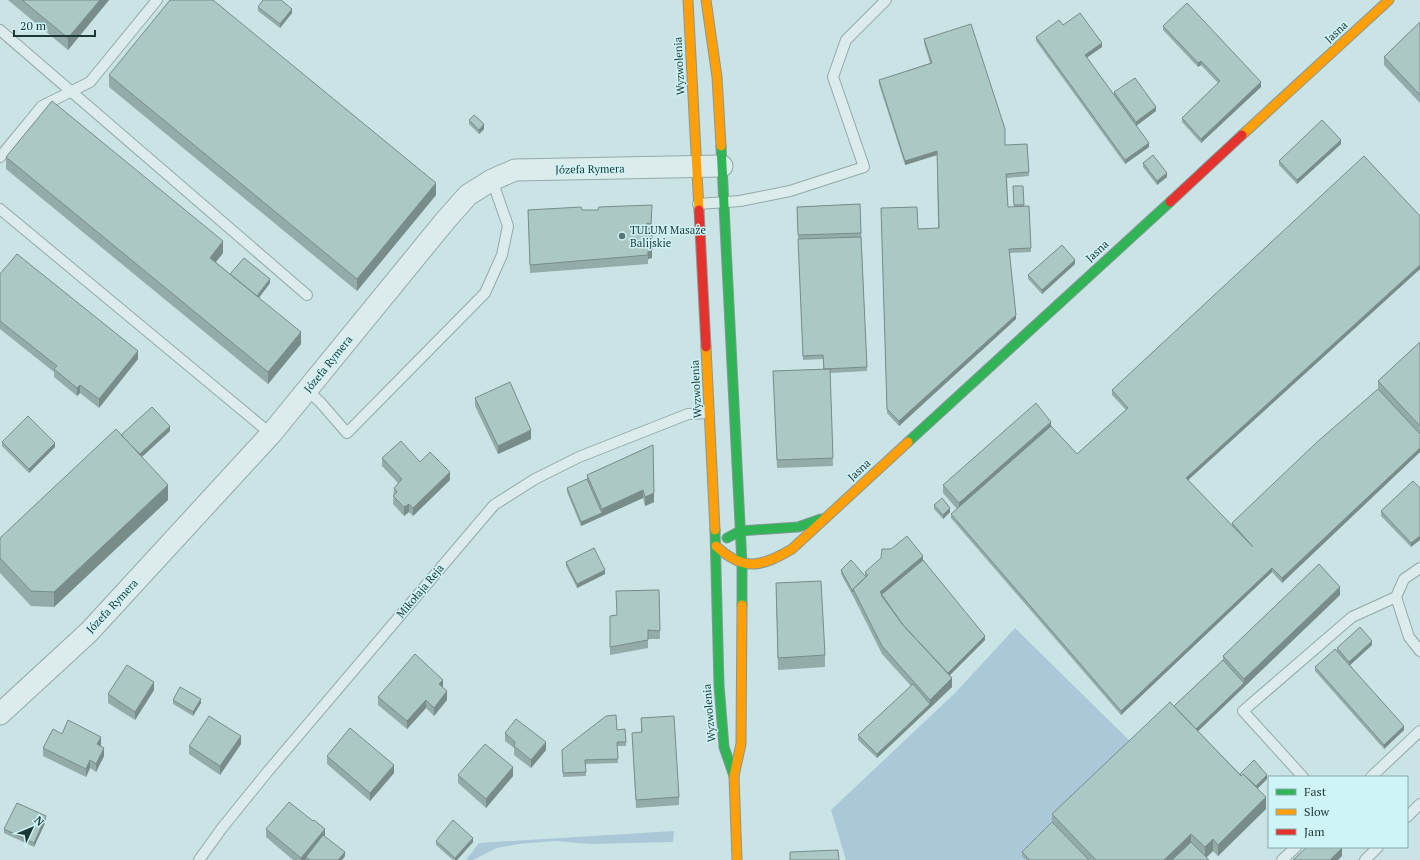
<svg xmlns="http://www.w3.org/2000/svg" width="1420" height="860" font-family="'PT Serif',serif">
<rect width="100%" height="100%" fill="#cae3e5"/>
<path fill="#abc8d9" d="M 1015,628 L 1136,747 L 1026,860 L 846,860 L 831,810 L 955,693 Z
M 674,831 L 673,842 L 591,844 L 555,841 L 518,844 L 497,848 L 473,860 L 466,860 L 479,843 Z"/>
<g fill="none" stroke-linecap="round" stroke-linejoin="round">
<g stroke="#94a9a8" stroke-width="12">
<path id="lane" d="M 0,30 L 307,295
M 0,157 L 42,106 L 90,82 L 157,0
M 698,204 L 740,201 L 790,191 L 864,167 L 833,77 L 846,40 L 886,0
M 0,209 L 271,434
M 307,390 L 320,402 L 347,433 L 485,293 L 502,255 L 508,226 L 492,180
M 1420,568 L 1404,579 L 1396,597 L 1409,637 L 1420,651
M 1303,777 L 1243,711 L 1352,617 L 1396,597
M 1371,777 L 1420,731
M 1407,817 L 1420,804
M 199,860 L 222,828 L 269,770 L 494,505 L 535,479 L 579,457 L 688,414 L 709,413
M 1282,860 L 1296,847
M 1365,860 L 1378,847"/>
</g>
<g stroke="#94a9a8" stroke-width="23">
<path id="street" d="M 0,714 L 89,632 L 271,434 L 445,221 L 468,195 L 492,180 L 515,170 L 722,166"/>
</g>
<g stroke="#839898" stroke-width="11">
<path id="fast" d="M 721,146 L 742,564 L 742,605
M 908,442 L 1170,202
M 715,530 L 719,685 L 724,747 L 734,776
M 727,538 L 740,531 L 798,527 L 821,519"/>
</g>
<g stroke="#839898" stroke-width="11">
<path id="slow" d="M 688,0 L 699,210
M 706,0 L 717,77 L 721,146
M 1242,135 L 1389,0
M 706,347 L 715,530
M 716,546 C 744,572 761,567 792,549 L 908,442
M 737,860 L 734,776 L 741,744 L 742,605"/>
</g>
<g stroke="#839898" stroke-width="11">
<path id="jam" d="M 1170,202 L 1242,135
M 699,210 L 706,347"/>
</g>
<use href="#lane" stroke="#dceced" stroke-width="10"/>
<use href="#street" stroke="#dceced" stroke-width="21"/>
<use href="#fast" stroke="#30b455" stroke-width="9"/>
<use href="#slow" stroke="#ff9f0a" stroke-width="9"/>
<use href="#jam" stroke="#e5322d" stroke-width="9"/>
</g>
<path fill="#93aca9" d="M 8,0 L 109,0 L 68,50 Z
M 258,7 L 292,13 L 280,28 L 258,11 Z
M 1420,22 L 1420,103 L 1384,65 L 1384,57 Z
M 1063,25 L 1102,47 L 1087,57 L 1114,95 L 1114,92 L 1156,111 L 1136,126 L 1149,147 L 1125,164 L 1036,41 L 1036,37 Z
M 1163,26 L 1261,87 L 1201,143 L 1182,122 L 1182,118 L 1218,83 L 1201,65 L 1198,67 L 1163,30 Z
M 924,39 L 1005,145 L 1029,172 L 1029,176 L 1007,178 L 1008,207 L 1014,207 L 1013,186 L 1023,186 L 1024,206 L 1029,206 L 1031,252 L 1010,253 L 1016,319 L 899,426 L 887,413 L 881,208 L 918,229 L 938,228 L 937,155 L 905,165 L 879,84 L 879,80 L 930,63 L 924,43 Z
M 109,75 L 436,195 L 357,291 L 109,87 Z
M 469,120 L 484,129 L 479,134 L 469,124 Z
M 1341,144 L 1297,184 L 1279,165 L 1279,161 Z
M 6,157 L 223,253 L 216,262 L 230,274 L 270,283 L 259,298 L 301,344 L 268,384 L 6,169 Z
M 1143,163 L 1167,177 L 1157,185 L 1143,167 Z
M 860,204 L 867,371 L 830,373 L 833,466 L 777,468 L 773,371 L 823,369 L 823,359 L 803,360 L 797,207 Z
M 528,210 L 582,210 L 652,213 L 651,232 L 647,231 L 647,234 L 652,258 L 648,259 L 648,264 L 530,273 Z
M 1075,264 L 1042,294 L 1028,279 L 1028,275 Z
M 1420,269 L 1188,480 L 1232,526 L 1232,523 L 1378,389 L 1378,381 L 1420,342 L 1420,452 L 1282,583 L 1272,572 L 1121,715 L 951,518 L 951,514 L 957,509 L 943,493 L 943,485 L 1051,426 L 1077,454 L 1126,410 L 1112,395 L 1112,390 Z
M 0,274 L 138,359 L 99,408 L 80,393 L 77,396 L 54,377 L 54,372 L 0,329 Z
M 475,398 L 531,439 L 498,454 L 475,406 Z
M 170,431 L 142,457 L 168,500 L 54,607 L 31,606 L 0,573 L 0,538 L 121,435 Z
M 2,442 L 55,447 L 29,473 L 2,446 Z
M 653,445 L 654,502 L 645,506 L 643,498 L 581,526 L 567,492 L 567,488 L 587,479 L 587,475 Z
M 382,458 L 420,462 L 450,480 L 413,516 L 409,512 L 404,516 L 393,504 L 394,488 L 398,483 L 382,466 Z
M 1413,481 L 1411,547 L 1381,516 L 1381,511 Z
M 934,505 L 950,512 L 943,519 L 934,509 Z
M 923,560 L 985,640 L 950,675 L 952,687 L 877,758 L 858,740 L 858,735 L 911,686 L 882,654 L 853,596 L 841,574 L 841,570 L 865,576 L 865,572 Z
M 566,562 L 605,574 L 577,588 L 566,566 Z
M 776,583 L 825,655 L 825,667 L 778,670 Z
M 659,590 L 660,639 L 648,639 L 648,648 L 610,655 L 610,616 L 616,615 Z
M 1340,595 L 1198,731 L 1240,774 L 1267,779 L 1258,788 L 1266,809 L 1218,856 L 1213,851 L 1206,857 L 1209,860 L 1026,860 L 1022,856 L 1022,852 L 1052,822 L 1052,814 L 1174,706 L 1223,660 L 1223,656 Z
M 1372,645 L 1350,665 L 1404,730 L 1384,749 L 1315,671 L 1315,667 L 1337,651 L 1337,648 Z
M 443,688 L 447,700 L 440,708 L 434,716 L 426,708 L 407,729 L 378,705 L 378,697 Z
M 154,690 L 135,720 L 108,703 L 108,694 Z
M 173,700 L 201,703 L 193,716 L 173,704 Z
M 641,718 L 679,797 L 679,805 L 636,808 L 632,733 L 641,732 Z
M 617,730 L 626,742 L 626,746 L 617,746 L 618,763 L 585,764 L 586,776 L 563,777 L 562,750 Z
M 505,733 L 546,750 L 531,768 L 514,755 L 514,748 L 505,741 Z
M 62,734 L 101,745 L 101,746 L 104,756 L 96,772 L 90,768 L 86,777 L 43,756 L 43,748 Z
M 241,744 L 220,775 L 189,754 L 189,746 Z
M 327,756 L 394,773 L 370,801 L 327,764 Z
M 458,775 L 513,776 L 486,808 L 458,783 Z
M 46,821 L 34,847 L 4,833 L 4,829 Z
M 266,829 L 325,837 L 345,856 L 342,860 L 293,860 L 266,837 Z
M 436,841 L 473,842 L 457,860 L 453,860 L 436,845 Z"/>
<path fill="#788c8a" d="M 100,0 L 109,0 L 68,50 L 68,38 Z
M 292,9 L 292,13 L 280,28 L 280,24 Z
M 1102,43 L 1102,47 L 1085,59 L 1085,55 Z
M 1201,61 L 1201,65 L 1198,67 L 1198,63 Z
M 1261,82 L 1261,87 L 1201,143 L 1201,139 Z
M 1156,107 L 1156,111 L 1136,126 L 1136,122 Z
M 484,124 L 484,129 L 479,134 L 479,130 Z
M 1341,140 L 1341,144 L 1297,184 L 1297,180 Z
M 1149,143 L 1149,147 L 1125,164 L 1125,160 Z
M 937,151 L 937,155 L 905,165 L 905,161 Z
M 1167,173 L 1167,177 L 1157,185 L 1157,181 Z
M 436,183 L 436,195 L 357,291 L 357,279 Z
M 223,241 L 223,253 L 210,269 L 210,258 Z
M 652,250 L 652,258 L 648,259 L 648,264 L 648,251 Z
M 1075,260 L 1075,264 L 1042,294 L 1042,290 Z
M 1420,265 L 1420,269 L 1186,482 L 1186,478 Z
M 270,279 L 270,283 L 257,300 L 257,296 Z
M 1016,315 L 1016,319 L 899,426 L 899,421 Z
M 301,332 L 301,344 L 268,384 L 268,372 Z
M 138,351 L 138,359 L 99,408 L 99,399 Z
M 80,385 L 80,393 L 77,396 L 77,388 Z
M 1051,422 L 1051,430 L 959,511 L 959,503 Z
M 170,426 L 170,431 L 134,464 L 134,460 Z
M 531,430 L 531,439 L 498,454 L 498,446 Z
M 55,443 L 55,447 L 29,473 L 29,469 Z
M 1420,448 L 1420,452 L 1282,583 L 1282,578 Z
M 450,472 L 450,480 L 413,516 L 413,508 Z
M 168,485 L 168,500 L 54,607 L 54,592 Z
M 643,490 L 643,498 L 581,526 L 581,522 L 602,513 L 602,509 Z
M 654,493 L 654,502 L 645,506 L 645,497 Z
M 409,504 L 409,512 L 404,516 L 404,507 Z
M 950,508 L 950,512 L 943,519 L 943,515 Z
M 1420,536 L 1420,540 L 1411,547 L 1411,543 Z
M 923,556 L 923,564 L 882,599 L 880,592 Z
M 1272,568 L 1272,572 L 1121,715 L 1121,711 Z
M 605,570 L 605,574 L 577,588 L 577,584 Z
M 1340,587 L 1340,595 L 1192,737 L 1192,732 L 1244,683 L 1244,679 Z
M 985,636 L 985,640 L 946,679 L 946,675 Z
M 1372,641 L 1372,645 L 1349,666 L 1349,662 Z
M 952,678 L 952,687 L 930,708 L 930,700 Z
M 443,680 L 443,688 L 439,684 Z
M 154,682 L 154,690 L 135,720 L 135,712 Z
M 447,691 L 447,700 L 434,716 L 434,708 Z
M 201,699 L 201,703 L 193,716 L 193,712 Z
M 426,700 L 426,708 L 407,729 L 407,721 Z
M 930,704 L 930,708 L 877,758 L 877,754 Z
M 1404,726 L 1404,730 L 1384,749 L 1384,745 Z
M 241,736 L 241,744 L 220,775 L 220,766 Z
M 101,737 L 101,745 L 97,752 L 97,744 Z
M 546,742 L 546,750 L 531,768 L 531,760 Z
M 104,748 L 104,756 L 96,772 L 96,764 Z
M 90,760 L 90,768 L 86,777 L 86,769 Z
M 394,765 L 394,773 L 370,801 L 370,793 Z
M 513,767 L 513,776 L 486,808 L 486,799 Z
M 1267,775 L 1267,779 L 1252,794 L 1252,790 Z
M 1266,797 L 1266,809 L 1218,856 L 1218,845 Z
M 46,816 L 46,821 L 34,847 L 34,843 Z
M 325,829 L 325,837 L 306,857 L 306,860 L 301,860 L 301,858 Z
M 1191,834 L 1191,846 L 1176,860 L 1164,860 Z
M 473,838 L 473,842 L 457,860 L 455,860 L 455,858 Z
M 1213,839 L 1213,851 L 1205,859 L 1205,847 Z
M 1342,848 L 1342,856 L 1338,860 L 1330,860 Z
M 345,852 L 345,856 L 342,860 L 338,860 Z"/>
<path fill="#abc8c5" stroke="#788c8a" d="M 22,0 L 100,0 L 68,38 Z
M 170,0 L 213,0 L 436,183 L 357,279 L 109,75 Z
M 263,0 L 281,0 L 292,9 L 280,24 L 258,7 Z
M 1187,3 L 1261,82 L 1201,139 L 1182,118 L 1220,81 L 1201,61 L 1198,63 L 1163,26 Z
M 1080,13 L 1102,43 L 1085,55 L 1149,143 L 1125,160 L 1036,37 L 1059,20 L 1063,25 Z
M 1420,22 L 1420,95 L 1384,57 Z
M 971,24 L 1005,129 L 1005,145 L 1027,144 L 1029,172 L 1006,174 L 1008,207 L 1029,206 L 1031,248 L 1009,249 L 1016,315 L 899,421 L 887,409 L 881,208 L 917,207 L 918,229 L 939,228 L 937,151 L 905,161 L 879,80 L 932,63 L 924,39 Z
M 1135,78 L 1156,107 L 1136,122 L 1114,92 Z
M 52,101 L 223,241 L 210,258 L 301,332 L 268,372 L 6,157 Z
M 474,115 L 484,124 L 479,130 L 469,120 Z
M 1322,120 L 1341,140 L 1297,180 L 1279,161 Z
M 1153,155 L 1167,173 L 1157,181 L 1143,163 Z
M 1364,156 L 1420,216 L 1420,265 L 1186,478 L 1253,547 L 1232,523 L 1316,443 L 1378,389 L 1420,434 L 1420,448 L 1282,578 L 1272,568 L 1121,711 L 951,514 L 1051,426 L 1077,454 L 1128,408 L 1112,390 Z
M 1013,186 L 1023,186 L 1024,205 L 1014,205 Z
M 860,204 L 861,233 L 798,235 L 797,207 Z
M 652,205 L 651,224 L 647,223 L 647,234 L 652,234 L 652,250 L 648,251 L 648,255 L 530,265 L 528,210 L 581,207 L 582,210 L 598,210 L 599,207 Z
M 861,237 L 867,367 L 824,369 L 823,355 L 803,356 L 798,239 Z
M 1062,245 L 1075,260 L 1042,290 L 1028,275 Z
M 17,254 L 138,351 L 99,399 L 80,385 L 77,388 L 54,369 L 57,366 L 0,321 L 0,274 Z
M 244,258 L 270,279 L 257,296 L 230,274 Z
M 1420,342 L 1420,426 L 1378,381 Z
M 830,369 L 833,458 L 777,460 L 773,371 Z
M 510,382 L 531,430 L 498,446 L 475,398 Z
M 1036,403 L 1051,422 L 959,503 L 943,485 Z
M 152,407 L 170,426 L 140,454 L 121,435 Z
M 28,416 L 55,443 L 29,469 L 2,442 Z
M 116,429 L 168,485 L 54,592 L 31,591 L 0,558 L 0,538 Z
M 401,441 L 420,462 L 430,452 L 450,472 L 413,508 L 409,504 L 404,507 L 393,496 L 397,492 L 394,488 L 402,479 L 382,458 Z
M 653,445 L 654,493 L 645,497 L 643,490 L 602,509 L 587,475 Z
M 587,479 L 602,513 L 581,522 L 567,488 Z
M 1413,481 L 1420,488 L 1420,536 L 1411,543 L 1381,511 Z
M 942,498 L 950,508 L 943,515 L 934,505 Z
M 907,536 L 923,556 L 880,592 L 903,625 L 952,678 L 930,700 L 882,646 L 853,589 L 868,575 L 865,572 L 881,558 L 882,549 L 891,549 Z
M 594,548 L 605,570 L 577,584 L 566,562 Z
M 851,560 L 866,577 L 853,589 L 853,592 L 841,570 Z
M 923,560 L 985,636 L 948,673 L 903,625 L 881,595 Z
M 1319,564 L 1340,587 L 1244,679 L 1223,656 Z
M 821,581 L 825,655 L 778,658 L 776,583 Z
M 659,590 L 660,631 L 648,630 L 648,640 L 610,647 L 610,616 L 617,615 L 616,591 Z
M 1360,627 L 1372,641 L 1349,662 L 1337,648 Z
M 1335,649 L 1404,726 L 1384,745 L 1315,667 Z
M 415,654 L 443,680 L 439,684 L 447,691 L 434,708 L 426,700 L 407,721 L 378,697 Z
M 1223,660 L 1244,683 L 1196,729 L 1174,706 Z
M 127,665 L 154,682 L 135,712 L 108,694 Z
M 913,684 L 930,704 L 877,754 L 858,735 Z
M 180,687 L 201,699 L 193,712 L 173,700 Z
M 1170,702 L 1241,776 L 1243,774 L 1266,797 L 1218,845 L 1213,839 L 1205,847 L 1191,834 L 1164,860 L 1096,860 L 1052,814 Z
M 616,715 L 617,730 L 625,729 L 626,742 L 617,742 L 618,759 L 585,760 L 586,772 L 563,773 L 562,750 L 606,716 Z
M 209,716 L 241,736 L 220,766 L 189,746 Z
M 674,716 L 679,797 L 636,800 L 632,733 L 642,732 L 641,718 Z
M 516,719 L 546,742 L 531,760 L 514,746 L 515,742 L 505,733 Z
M 68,720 L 101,737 L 97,744 L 104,748 L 96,764 L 90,760 L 86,769 L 43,748 L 53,729 L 62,734 Z
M 350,728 L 394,765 L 370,793 L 327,756 Z
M 485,744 L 513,767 L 486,799 L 458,775 Z
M 1254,760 L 1267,775 L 1256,786 L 1243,774 L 1241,776 L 1240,774 Z
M 289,802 L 313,821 L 314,820 L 325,829 L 301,858 L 266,829 Z
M 17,803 L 46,816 L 34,843 L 4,829 Z
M 453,820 L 473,838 L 455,858 L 436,841 Z
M 1052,822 L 1089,860 L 1030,860 L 1022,852 Z
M 323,835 L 345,852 L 338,860 L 310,860 L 306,857 Z
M 1191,842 L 1209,860 L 1172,860 Z
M 1307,847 L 1342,847 L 1342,848 L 1330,860 L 1293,860 Z
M 838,850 L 839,860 L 790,860 L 790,852 Z"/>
<circle fill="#597472" stroke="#cff4f7" stroke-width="1.5" cx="622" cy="236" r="4"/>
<g text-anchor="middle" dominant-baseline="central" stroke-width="3" stroke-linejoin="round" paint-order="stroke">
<g font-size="11" fill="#1c3834" stroke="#cff4f7">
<text transform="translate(1336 32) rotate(-43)">Jasna</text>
<text transform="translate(679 66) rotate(-93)">Wyzwolenia</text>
<text transform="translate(590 169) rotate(-1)">Józefa Rymera</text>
<text transform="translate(1097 251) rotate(-43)">Jasna</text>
<text transform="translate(328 364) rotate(-51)">Józefa Rymera</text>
<text transform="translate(696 389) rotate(-93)">Wyzwolenia</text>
<text transform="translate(859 470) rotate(-43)">Jasna</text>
<text transform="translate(420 591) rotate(-50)">Mikołaja Reja</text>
<text transform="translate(112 606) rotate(-47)">Józefa Rymera</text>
<text transform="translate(709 713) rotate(-95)">Wyzwolenia</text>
</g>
<g font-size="11" fill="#1c3834" stroke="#cff4f7" text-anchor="start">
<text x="630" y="230">TULUM Masaże<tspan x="630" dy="13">Balijskie</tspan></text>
</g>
</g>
<rect x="1268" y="776" width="140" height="72" fill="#cff4f7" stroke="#87a9a9"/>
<rect x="1276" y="789" width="20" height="6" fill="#30b455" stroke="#87a9a9"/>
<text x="1304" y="796" font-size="12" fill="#1c3834">Fast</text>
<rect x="1276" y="809" width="20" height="6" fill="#ff9f0a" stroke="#87a9a9"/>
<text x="1304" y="816" font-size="12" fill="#1c3834">Slow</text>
<rect x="1276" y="829" width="20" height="6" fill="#e5322d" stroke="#87a9a9"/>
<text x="1304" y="836" font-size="12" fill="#1c3834">Jam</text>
<g transform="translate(32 828) rotate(46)" stroke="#cff4f7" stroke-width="3" paint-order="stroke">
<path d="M0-3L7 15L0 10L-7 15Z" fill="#1c3834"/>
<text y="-6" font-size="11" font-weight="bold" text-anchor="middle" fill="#1c3834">N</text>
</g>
<path d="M14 30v6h81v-6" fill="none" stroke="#1c3834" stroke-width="2"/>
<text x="20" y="30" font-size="12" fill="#1c3834" stroke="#cff4f7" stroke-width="3" paint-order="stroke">20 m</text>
</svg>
